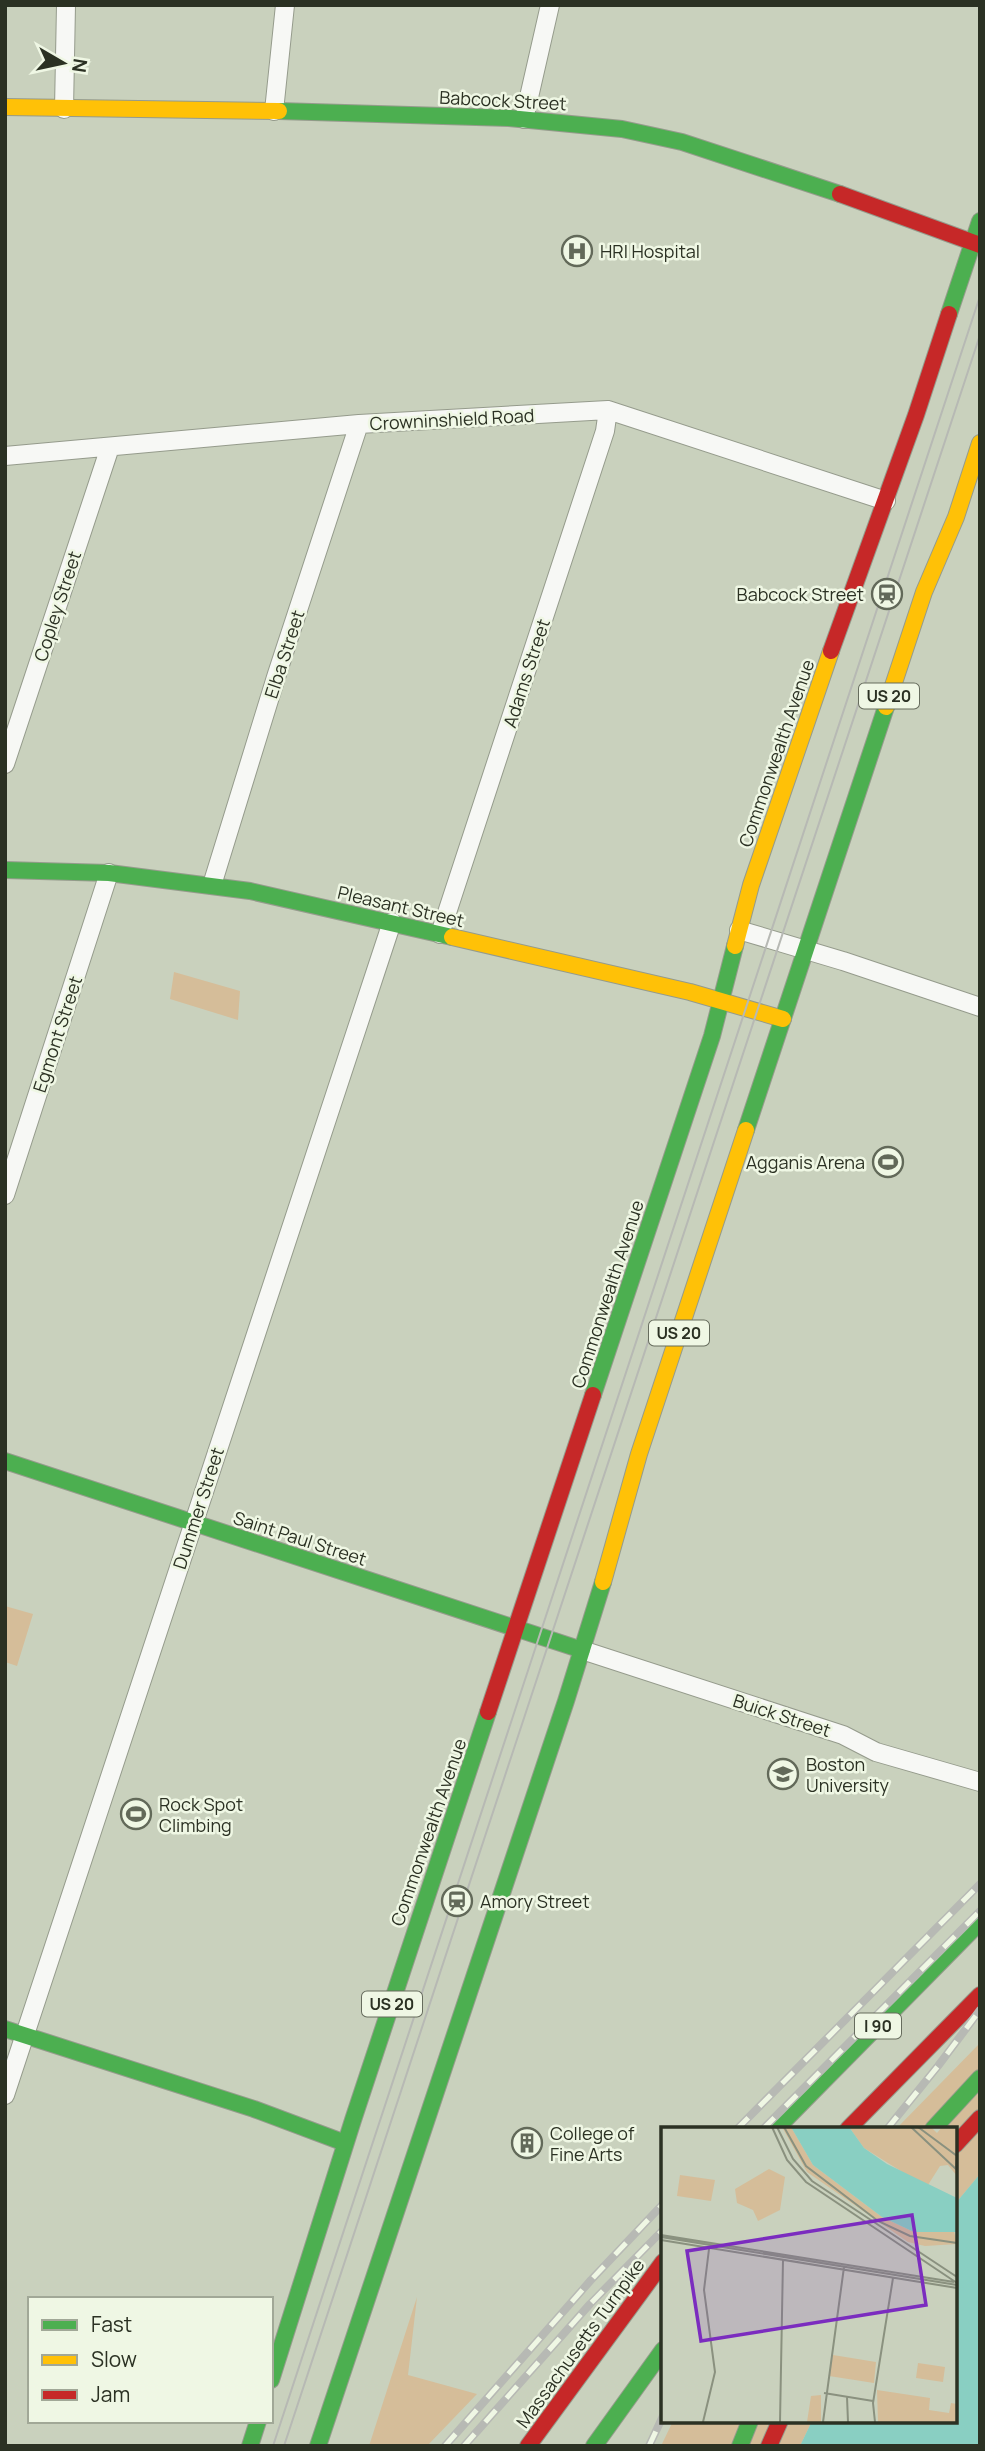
<svg xmlns="http://www.w3.org/2000/svg" width="985" height="2451" font-family="Manrope,sans-serif">
<rect width="100%" height="100%" fill="#c9d1bd"/>
<path fill="#d5bd99" d="M 174,972 L 240,991 L 238,1020 L 170,999 Z
M 5,1606 L 33,1614 L 17,1666 L 5,1662 Z
M 980,2043 L 980,2174 L 955,2204 L 955,2129 L 896,2129 Z
M 417,2297 L 408,2375 L 477,2394 L 427,2446 L 369,2446 Z
M 673,2421 L 812,2421 L 800,2446 L 661,2446 Z"/>
<path fill="#89cfc2" d="M 980,2174 L 980,2446 L 800,2446 L 812,2421 L 955,2421 L 955,2204 Z"/>
<g fill="none" stroke-linecap="round" stroke-linejoin="round">
<g stroke="#959b8c" stroke-width="20">
<path id="street" d="M 64,109 L 66,5
M 274,111 L 285,5
M 524,119 L 550,5
M 5,456 L 359,424 L 608,410 L 886,501
M 5,764 L 110,447
M 212,885 L 277,674 L 359,424
M 739,930 L 843,961 L 980,1007
M 440,934 L 605,431 L 608,410
M 5,1195 L 109,873
M 582,1650 L 843,1735 L 876,1752 L 980,1782
M 5,2095 L 392,922"/>
</g>
<g stroke="#959b8c" stroke-width="18">
<path id="fast" d="M 279,111 L 509,118 L 622,129 L 682,142 L 840,194
M 949,314 L 980,221
M 5,870 L 109,873 L 250,891 L 452,937
M 746,1130 L 886,707
M 593,1395 L 712,1036 L 735,946
M 5,1461 L 582,1650
M 5,2029 L 254,2109 L 345,2143
M 776,2129 L 980,1922
M 933,2129 L 980,2078
M 271,2380 L 353,2120 L 488,1712
M 250,2446 L 258,2421
M 318,2446 L 566,1701 L 603,1582
M 594,2446 L 663,2350
M 740,2446 L 750,2421"/>
</g>
<g stroke="#959b8c" stroke-width="18">
<path id="slow" d="M 5,107 L 279,111
M 886,707 L 924,592 L 956,517 L 980,443
M 452,937 L 690,992 L 783,1019
M 735,946 L 751,885 L 831,651
M 603,1582 L 639,1454 L 746,1130"/>
</g>
<g stroke="#959b8c" stroke-width="18">
<path id="jam" d="M 840,194 L 980,245
M 831,651 L 916,415 L 949,314
M 488,1712 L 593,1395
M 848,2129 L 980,1995
M 955,2145 L 980,2118
M 528,2446 L 663,2262
M 769,2446 L 780,2421"/>
</g>
<use href="#street" stroke="#f7f8f5" stroke-width="18"/>
<use href="#fast" stroke="#4caf50" stroke-width="16"/>
<use href="#slow" stroke="#ffc107" stroke-width="16"/>
<use href="#jam" stroke="#c62828" stroke-width="16"/>
<path stroke="#b7b9b4" stroke-width="2" d="M 273,2446 L 980,296
M 284,2446 L 980,335"/>
<g stroke="#b7b9b4" stroke-width="8">
<path id="rail" d="M 737,2129 L 980,1884
M 763,2129 L 980,1911
M 887,2129 L 938,2066 L 980,2010
M 445,2446 L 591,2280 L 663,2204
M 464,2446 L 590,2304 L 663,2230
M 649,2446 L 663,2416"/>
</g>
<use href="#rail" stroke="#eff7e4" stroke-width="5" stroke-dasharray="16" stroke-linecap="butt"/>
</g>
<defs>
<g id="hospital-ring" transform="scale(1.575)"><circle r="9.5" fill="#eff7e4" stroke="#626959" stroke-width="1.5"/><path d="M-5-5h3v3.5h4V-5h3V5h-3V1.5h-4V5h-3Z" fill="#626959"/></g>
<g id="station-ring" transform="scale(1.575)"><circle r="9.5" fill="#eff7e4" stroke="#626959" stroke-width="1.5"/><path d="M-3-6H3Q5-6 5-4V2Q5 4 3 4L4.5 6H3L1.5 4h-3L-3 6H-4.5L-3 4Q-5 4-5 2V-4Q-5-6-3-6ZM-3.5-4v3h7v-3ZM-3.5 1v1.5H-2V1ZM2 1v1.5H3.5V1Z" fill="#626959"/></g>
<g id="stadium-ring" transform="scale(1.575)"><circle r="9.5" fill="#eff7e4" stroke="#626959" stroke-width="1.5"/><path d="M0-5a6.5 5 0 1 0 0 10a6.5 5 0 1 0 0-10ZM-3.5-1.8h7v3.6h-7Z" fill="#626959"/></g>
<g id="university-ring" transform="scale(1.575)"><circle r="9.5" fill="#eff7e4" stroke="#626959" stroke-width="1.5"/><path d="M0-5L7-2L0 1L-7-2ZM-4 1L0 2.5L4 1V4Q0 6-4 4Z" fill="#626959"/></g>
<g id="building-ring" transform="scale(1.575)"><circle r="9.5" fill="#eff7e4" stroke="#626959" stroke-width="1.5"/><path d="M-4-6H4V6H1V3H-1V6H-4ZM-2.5-4.3h1.7v1.8h-1.7ZM.8-4.3h1.7v1.8H.8ZM-2.5-1h1.7V.8h-1.7ZM.8-1h1.7V.8H.8Z" fill="#626959"/></g>
</defs>
<g fill-rule="evenodd">
<use href="#hospital-ring" x="577" y="251"/>
<use href="#station-ring" x="887" y="594"/>
<use href="#stadium-ring" x="888" y="1162"/>
<use href="#university-ring" x="783" y="1774"/>
<use href="#stadium-ring" x="136" y="1814"/>
<use href="#station-ring" x="457" y="1901"/>
<use href="#building-ring" x="527" y="2143"/>
</g>
<g text-anchor="middle" dominant-baseline="central" stroke-width="5" stroke-linejoin="round" paint-order="stroke">
<g fill="#eff7e4" stroke="#666c5d" stroke-width="2">
<rect x="859" y="683.5" width="60" height="25" rx="5"/>
<rect x="649" y="1320.5" width="60" height="25" rx="5"/>
<rect x="362" y="1991.5" width="60" height="25" rx="5"/>
<rect x="855" y="2013.5" width="46" height="25" rx="5"/>
</g>
<g font-size="16" font-weight="bold" fill="#2b3123">
<text x="889" y="696">US 20</text>
<text x="679" y="1333">US 20</text>
<text x="392" y="2004">US 20</text>
<text x="878" y="2026">I 90</text>
</g>
<g font-size="18" fill="#2b3123" stroke="#eff7e4">
<text transform="translate(503 100) rotate(3)">Babcock Street</text>
<text transform="translate(452 419) rotate(-3)">Crowninshield Road</text>
<text transform="translate(57 606) rotate(-72)">Copley Street</text>
<text transform="translate(284 654) rotate(-72)">Elba Street</text>
<text transform="translate(526 673) rotate(-72)">Adams Street</text>
<text transform="translate(776 753) rotate(-71)">Commonwealth Avenue</text>
<text transform="translate(401 906) rotate(13)">Pleasant Street</text>
<text transform="translate(57 1034) rotate(-72)">Egmont Street</text>
<text transform="translate(607 1294) rotate(-72)">Commonwealth Avenue</text>
<text transform="translate(198 1508) rotate(-72)">Dummer Street</text>
<text transform="translate(300 1538) rotate(18)">Saint Paul Street</text>
<text transform="translate(782 1715) rotate(18)">Buick Street</text>
<text transform="translate(428 1832) rotate(-71)">Commonwealth Avenue</text>
<text transform="translate(580 2343) rotate(-54)">Massachusetts Turnpike</text>
</g>
<g font-size="18" fill="#2b3123" stroke="#eff7e4" text-anchor="start">
<text x="600" y="251">HRI Hospital</text>
<text x="864" y="594" text-anchor="end">Babcock Street</text>
<text x="865" y="1162" text-anchor="end">Agganis Arena</text>
<text x="806" y="1764">Boston<tspan x="806" dy="21">University</tspan></text>
<text x="159" y="1804">Rock Spot<tspan x="159" dy="21">Climbing</tspan></text>
<text x="480" y="1901">Amory Street</text>
<text x="550" y="2133">College of<tspan x="550" dy="21">Fine Arts</tspan></text>
</g>
</g>
<g transform="translate(661 2127)">
<rect width="296" height="296" fill="#c9d1bd"/>
<path d="M 121,0 L 130,0 L 152,38 L 221,90 L 253,105 L 293,104 L 296,117 L 264,119 L 247,115 L 146,45 ZM 188,0 L 270,0 L 276,6 L 281,0 L 296,0 L 296,49 L 287,38 L 279,39 L 267,58 L 251,51 L 203,21 ZM 108,42 L 124,50 L 119,83 L 97,94 L 92,83 L 76,76 L 74,62 ZM 19,48 L 54,53 L 50,74 L 16,69 ZM 172,228 L 215,235 L 213,256 L 168,249 ZM 257,236 L 284,240 L 282,255 L 255,251 ZM 216,263 L 269,271 L 268,283 L 288,286 L 290,276 L 296,277 L 296,295 L 217,295 ZM 160,268 L 160,295 L 146,295 L 150,269 Z" fill="#d5bd99"/>
<path d="M 130,0 L 188,0 L 203,21 L 226,37 L 296,71 L 296,105 L 253,105 L 221,90 L 152,38 Z" fill="#89cfc2"/>
<path fill="none" stroke="#8a917f" stroke-width="2" d="M 111,0 L 126,33 L 145,55 L 296,156M 116,0 L 132,32 L 151,54 L 296,150M 123,0 L 145,39 L 217,94 L 249,109 L 296,116M 250,0 L 296,43M 257,0 L 296,29 L 295,41M 0,108 L 293,155M 0,110 L 296,158M 0,113 L 296,161M 163,266 L 212,274M 186,270 L 187,295M 42,295 L 54,245 L 43,163 L 48,122M 119,295 L 122,133M 162,295 L 183,140M 214,295 L 212,276 L 232,151"/>
<path fill="#7b2cbf" fill-opacity="0.15" stroke="#7b2cbf" stroke-width="3.5" d="M 251,88 L 265,178 L 40,214 L 26,124 Z"/>
<rect width="296" height="296" fill="none" stroke="#2b3123" stroke-width="3.5"/>
</g>
<rect width="985" height="2451" fill="none" stroke="#2b3123" stroke-width="14"/>
<rect x="28" y="2297" width="245" height="126" fill="#eff7e4" stroke="#a1a897" stroke-width="2"/>
<rect x="42" y="2320" width="35" height="10" fill="#4caf50" stroke="#a1a897" stroke-width="2"/>
<text x="91" y="2332" font-size="21" fill="#2b3123">Fast</text>
<rect x="42" y="2355" width="35" height="10" fill="#ffc107" stroke="#a1a897" stroke-width="2"/>
<text x="91" y="2367" font-size="21" fill="#2b3123">Slow</text>
<rect x="42" y="2390" width="35" height="10" fill="#c62828" stroke="#a1a897" stroke-width="2"/>
<text x="91" y="2402" font-size="21" fill="#2b3123">Jam</text>
<g transform="translate(63 63) rotate(99)" stroke="#eff7e4" stroke-width="5" paint-order="stroke">
<path d="M0-5L12 26L0 18L-12 26Z" fill="#2b3123"/>
<text y="-10" font-size="19" font-weight="bold" text-anchor="middle" fill="#2b3123">N</text>
</g>
</svg>
